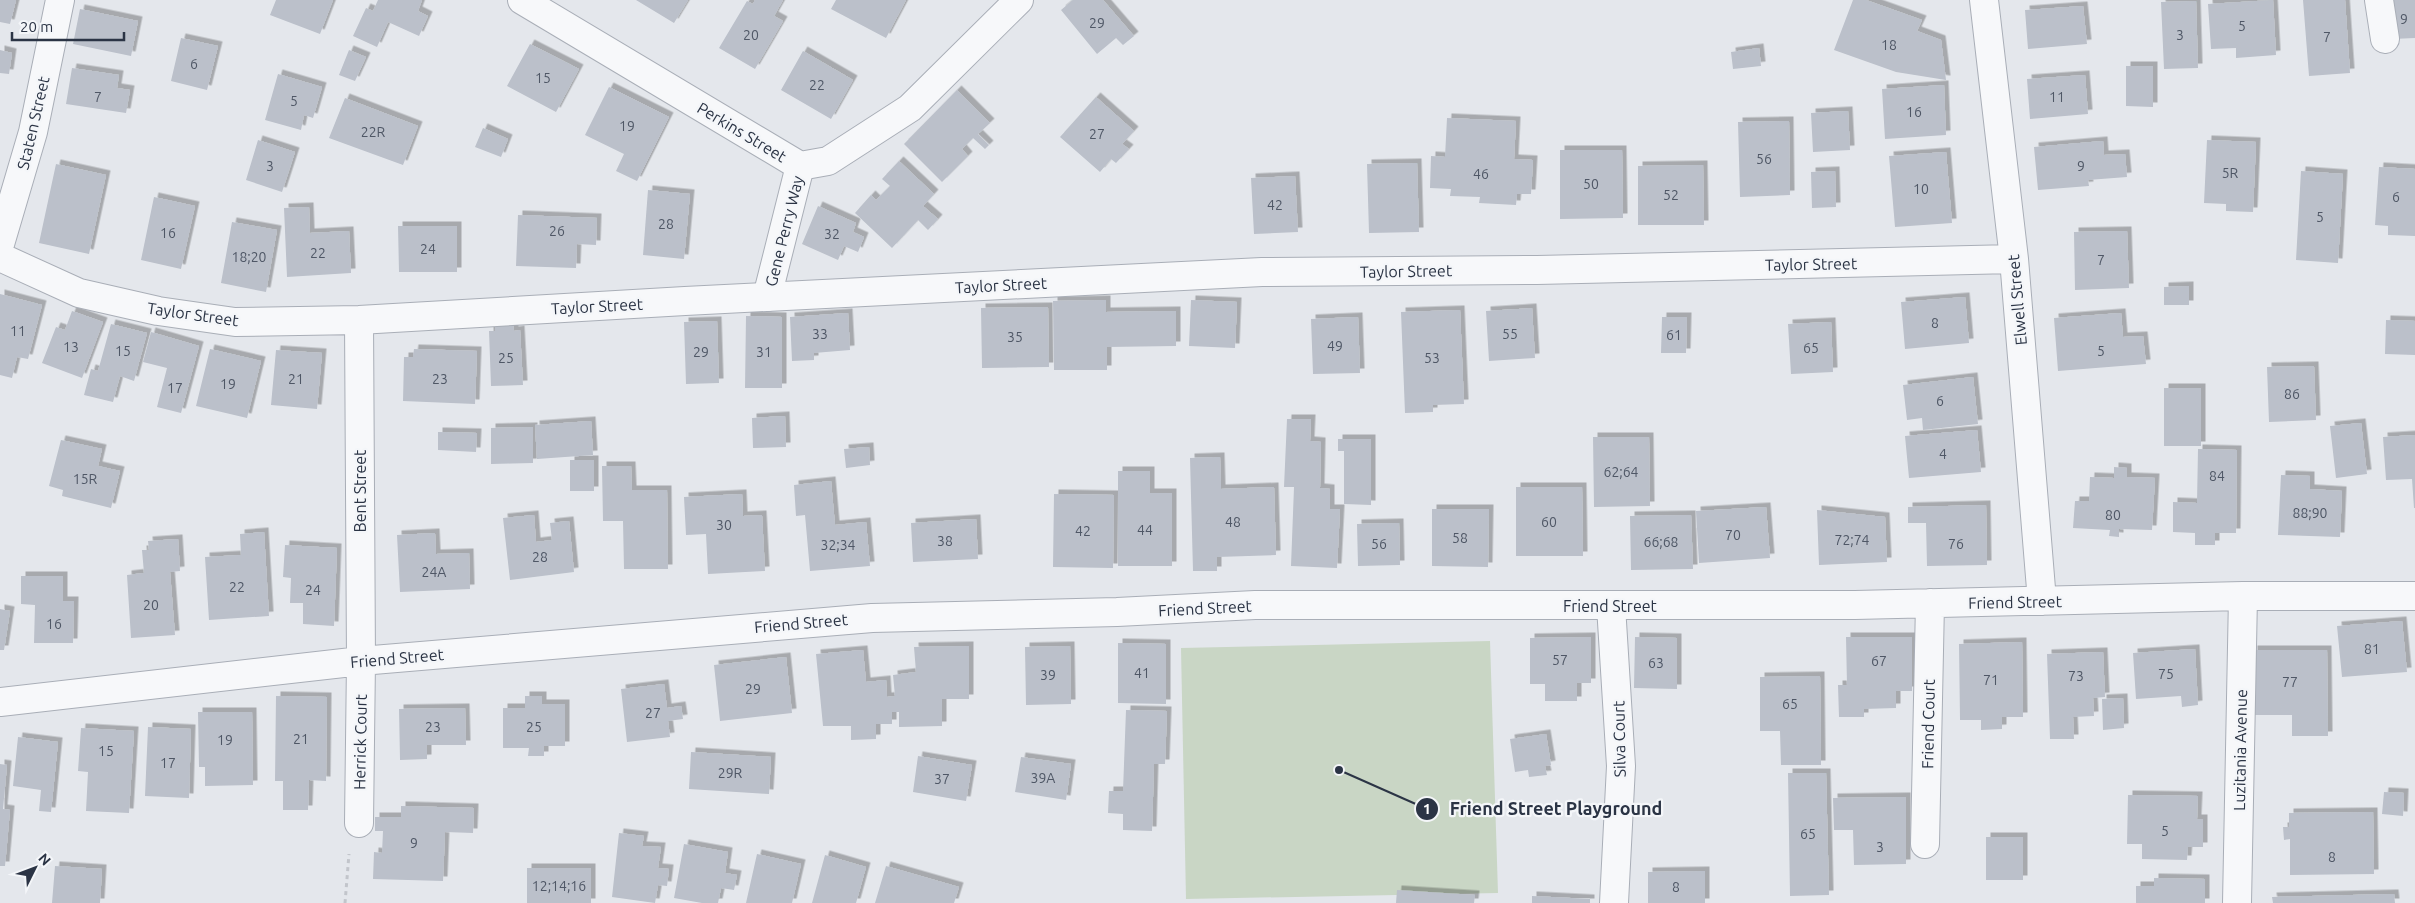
<svg xmlns="http://www.w3.org/2000/svg" width="2415" height="903" font-family="Ubuntu,sans-serif">
<defs>
<filter id="shadow"><feDropShadow dx="4.5" dy="-4.5" stdDeviation="0" flood-color="#0004"/></filter>
</defs>
<rect width="100%" height="100%" fill="#e4e7ec"/>
<path fill="#c9d6c5" d="M 1490,641 L 1498,893 L 1186,899 L 1181,648 Z"/>
<path fill="#bbc0ca" filter="url(#shadow)" d="M 0,0 L 16,0 L 10,24 L 0,22 Z
M 276,0 L 333,0 L 320,34 L 270,15 Z
M 378,0 L 422,0 L 418,11 L 428,16 L 419,36 L 388,22 L 377,47 L 353,36 L 366,8 L 373,11 Z
M 636,0 L 688,0 L 674,23 Z
M 755,0 L 783,0 L 774,16 L 783,21 L 755,69 L 719,48 L 747,1 L 753,4 Z
M 836,0 L 906,0 L 886,38 L 831,9 Z
M 1073,0 L 1103,0 L 1134,36 L 1123,45 L 1116,38 L 1097,54 L 1061,10 Z
M 1853,0 L 1866,0 L 1922,20 L 1917,31 L 1941,40 L 1946,80 L 1896,72 L 1834,50 Z
M 2273,0 L 2276,55 L 2236,58 L 2236,48 L 2211,49 L 2208,4 Z
M 2303,0 L 2345,0 L 2350,73 L 2309,76 Z
M 2391,0 L 2415,0 L 2415,38 L 2393,39 Z
M 2196,1 L 2198,68 L 2164,69 L 2161,2 Z
M 2083,6 L 2087,44 L 2028,49 L 2025,10 Z
M 80,9 L 138,21 L 131,56 L 73,44 Z
M 181,38 L 218,46 L 207,90 L 171,81 Z
M 530,44 L 579,69 L 556,112 L 507,86 Z
M 1759,48 L 1761,66 L 1733,69 L 1731,52 Z
M 0,50 L 12,53 L 9,74 L 0,73 Z
M 349,50 L 366,57 L 355,81 L 339,75 Z
M 803,51 L 853,80 L 831,119 L 781,90 Z
M 2126,66 L 2153,66 L 2153,107 L 2126,106 Z
M 72,68 L 119,75 L 117,88 L 130,90 L 126,113 L 66,104 Z
M 278,74 L 322,87 L 313,118 L 304,115 L 301,130 L 265,120 Z
M 2085,75 L 2088,114 L 2030,119 L 2027,79 Z
M 1944,85 L 1946,135 L 1885,139 L 1882,89 Z
M 609,87 L 669,117 L 637,181 L 616,171 L 624,154 L 585,135 Z
M 957,90 L 990,123 L 978,134 L 989,145 L 985,149 L 973,138 L 962,149 L 968,156 L 942,182 L 904,144 Z
M 1096,97 L 1134,131 L 1122,144 L 1129,149 L 1116,163 L 1111,159 L 1100,172 L 1060,137 Z
M 345,98 L 418,126 L 403,165 L 329,138 Z
M 1848,111 L 1850,150 L 1813,152 L 1811,113 Z
M 1447,118 L 1516,121 L 1514,159 L 1533,160 L 1531,194 L 1517,194 L 1516,205 L 1479,203 L 1480,197 L 1450,196 L 1451,189 L 1430,188 L 1431,156 L 1445,157 Z
M 1789,121 L 1790,195 L 1740,197 L 1738,122 Z
M 483,128 L 508,139 L 501,157 L 475,147 Z
M 258,140 L 295,152 L 282,192 L 246,180 Z
M 2207,140 L 2256,142 L 2253,212 L 2226,211 L 2226,204 L 2204,203 Z
M 2103,141 L 2104,155 L 2125,154 L 2127,177 L 2088,180 L 2089,186 L 2038,190 L 2034,147 Z
M 1560,150 L 1622,150 L 1623,218 L 1560,219 Z
M 1946,152 L 1952,223 L 1895,227 L 1889,156 Z
M 899,161 L 934,194 L 923,206 L 938,219 L 928,230 L 918,220 L 892,248 L 855,213 L 871,195 L 876,200 L 890,186 L 882,179 Z
M 1417,163 L 1419,232 L 1369,233 L 1367,164 Z
M 56,164 L 106,175 L 89,254 L 39,243 Z
M 1703,165 L 1704,225 L 1638,225 L 1638,166 Z
M 2379,167 L 2415,169 L 2415,236 L 2388,235 L 2388,226 L 2375,225 Z
M 1835,171 L 1836,207 L 1812,208 L 1811,172 Z
M 2301,171 L 2343,174 L 2338,263 L 2296,260 Z
M 1295,176 L 1298,232 L 1254,234 L 1251,178 Z
M 648,190 L 690,194 L 684,259 L 643,255 Z
M 154,197 L 195,206 L 181,269 L 141,260 Z
M 818,206 L 856,223 L 853,232 L 864,237 L 858,252 L 844,246 L 838,260 L 802,244 Z
M 309,207 L 310,233 L 349,231 L 351,273 L 287,277 L 284,208 Z
M 518,215 L 597,218 L 596,245 L 577,244 L 576,268 L 516,266 Z
M 232,222 L 277,230 L 266,292 L 221,283 Z
M 398,226 L 457,226 L 457,272 L 399,272 Z
M 2127,231 L 2129,288 L 2075,290 L 2074,232 Z
M 2189,286 L 2189,305 L 2164,305 L 2164,287 Z
M 0,294 L 42,305 L 28,359 L 17,357 L 12,378 L 0,375 Z
M 1965,297 L 1969,343 L 1905,349 L 1901,302 Z
M 1106,300 L 1106,312 L 1176,311 L 1176,346 L 1107,347 L 1107,370 L 1054,370 L 1053,301 Z
M 1191,300 L 1237,302 L 1235,348 L 1189,346 Z
M 1048,307 L 1049,367 L 982,368 L 981,308 Z
M 1532,308 L 1535,358 L 1489,361 L 1486,311 Z
M 1460,310 L 1464,404 L 1433,405 L 1433,412 L 1405,413 L 1401,312 Z
M 72,311 L 103,322 L 82,378 L 42,363 L 56,327 L 65,330 Z
M 848,313 L 850,350 L 814,353 L 814,360 L 792,361 L 790,317 Z
M 2121,313 L 2123,337 L 2143,336 L 2146,364 L 2058,371 L 2054,318 Z
M 746,316 L 782,317 L 782,388 L 745,388 Z
M 1358,317 L 1360,373 L 1313,374 L 1311,319 Z
M 1662,317 L 1687,317 L 1686,353 L 1661,353 Z
M 2386,320 L 2415,321 L 2415,355 L 2385,354 Z
M 717,321 L 719,383 L 686,384 L 684,322 Z
M 1831,322 L 1833,372 L 1791,374 L 1788,324 Z
M 111,324 L 147,333 L 134,381 L 120,376 L 113,402 L 84,395 L 91,369 L 98,371 Z
M 513,324 L 514,331 L 520,330 L 523,385 L 491,386 L 489,331 L 495,331 L 495,325 Z
M 151,332 L 199,346 L 181,413 L 157,407 L 167,368 L 143,362 Z
M 210,349 L 261,361 L 247,418 L 196,406 Z
M 414,349 L 477,351 L 475,404 L 403,401 L 404,357 L 413,357 Z
M 276,350 L 322,353 L 317,409 L 271,405 Z
M 2314,366 L 2316,420 L 2269,422 L 2267,367 Z
M 1973,377 L 1978,424 L 1923,430 L 1922,418 L 1907,420 L 1903,385 Z
M 2164,388 L 2201,388 L 2201,446 L 2164,446 Z
M 785,416 L 786,447 L 753,448 L 752,418 Z
M 1287,419 L 1311,419 L 1310,441 L 1321,442 L 1320,488 L 1330,489 L 1330,509 L 1340,509 L 1337,568 L 1291,566 L 1294,487 L 1284,487 Z
M 591,421 L 593,455 L 537,459 L 535,425 Z
M 2361,423 L 2367,474 L 2336,478 L 2330,426 Z
M 533,427 L 533,463 L 491,464 L 491,428 Z
M 1977,430 L 1981,472 L 1909,478 L 1905,436 Z
M 438,432 L 477,433 L 476,452 L 438,450 Z
M 2415,435 L 2415,508 L 2414,508 L 2412,479 L 2386,480 L 2383,437 Z
M 1593,437 L 1649,437 L 1650,506 L 1594,507 Z
M 1338,439 L 1371,439 L 1371,505 L 1344,504 L 1344,451 L 1338,451 Z
M 61,440 L 102,449 L 98,466 L 120,471 L 111,508 L 62,496 L 63,490 L 49,486 Z
M 869,447 L 870,465 L 846,468 L 844,449 Z
M 2198,449 L 2237,450 L 2236,533 L 2215,533 L 2215,545 L 2195,545 L 2195,533 L 2173,532 L 2173,502 L 2197,503 Z
M 1220,457 L 1221,489 L 1274,487 L 1276,555 L 1217,557 L 1217,571 L 1193,571 L 1190,458 Z
M 570,460 L 594,460 L 594,491 L 570,491 Z
M 602,466 L 631,466 L 632,490 L 667,490 L 668,569 L 624,569 L 623,521 L 603,521 Z
M 2114,467 L 2127,468 L 2127,477 L 2155,478 L 2152,530 L 2119,529 L 2119,537 L 2109,536 L 2110,530 L 2073,528 L 2075,501 L 2089,501 L 2090,477 L 2114,478 Z
M 1118,471 L 1150,471 L 1150,493 L 1172,493 L 1172,566 L 1118,566 Z
M 2281,475 L 2310,476 L 2310,489 L 2342,491 L 2340,537 L 2278,535 Z
M 831,481 L 835,525 L 866,522 L 870,566 L 810,571 L 805,515 L 796,516 L 794,485 Z
M 1516,487 L 1582,487 L 1583,556 L 1516,556 Z
M 742,494 L 743,516 L 762,515 L 765,571 L 708,574 L 706,534 L 686,535 L 684,497 Z
M 1054,494 L 1114,495 L 1113,568 L 1053,567 Z
M 1986,505 L 1987,565 L 1927,566 L 1926,523 L 1908,523 L 1908,507 Z
M 1766,507 L 1770,558 L 1699,563 L 1696,511 Z
M 1432,509 L 1489,509 L 1488,567 L 1432,566 Z
M 1817,510 L 1885,517 L 1887,562 L 1819,565 Z
M 534,515 L 536,542 L 552,540 L 550,523 L 569,521 L 574,572 L 510,580 L 503,518 Z
M 1691,515 L 1693,569 L 1631,570 L 1630,516 Z
M 976,519 L 978,559 L 913,562 L 911,523 Z
M 1399,523 L 1400,565 L 1358,566 L 1357,524 Z
M 264,532 L 269,616 L 209,620 L 205,557 L 241,555 L 240,534 Z
M 435,533 L 436,554 L 469,553 L 470,589 L 400,592 L 397,535 Z
M 178,539 L 180,571 L 170,572 L 175,635 L 131,638 L 127,575 L 144,573 L 142,550 L 149,550 L 148,541 Z
M 285,545 L 337,548 L 334,626 L 303,624 L 303,603 L 290,603 L 291,578 L 283,577 Z
M 21,576 L 63,576 L 63,601 L 74,601 L 73,643 L 34,643 L 35,605 L 21,604 Z
M 0,609 L 10,611 L 4,650 L 0,650 Z
M 2402,621 L 2407,672 L 2342,677 L 2337,626 Z
M 1591,637 L 1591,683 L 1577,683 L 1577,701 L 1545,701 L 1545,684 L 1530,684 L 1530,638 Z
M 1635,637 L 1677,638 L 1677,689 L 1634,688 Z
M 1846,637 L 1912,637 L 1912,691 L 1896,691 L 1896,708 L 1864,709 L 1864,717 L 1839,717 L 1838,685 L 1847,685 Z
M 2022,642 L 2023,717 L 2002,717 L 2002,729 L 1981,730 L 1981,720 L 1960,720 L 1959,644 Z
M 1118,643 L 1166,644 L 1166,704 L 1118,703 Z
M 969,646 L 969,699 L 942,699 L 942,726 L 899,727 L 899,712 L 892,712 L 892,724 L 876,724 L 876,739 L 851,740 L 851,726 L 823,726 L 816,654 L 863,650 L 866,682 L 886,680 L 887,697 L 895,696 L 893,675 L 916,672 L 914,647 Z
M 1070,646 L 1071,704 L 1026,705 L 1025,647 Z
M 2195,649 L 2198,705 L 2182,707 L 2181,696 L 2136,699 L 2133,653 Z
M 2253,650 L 2327,650 L 2328,736 L 2292,736 L 2292,715 L 2253,715 Z
M 2103,652 L 2105,697 L 2093,698 L 2094,716 L 2073,717 L 2074,739 L 2050,739 L 2047,654 Z
M 786,657 L 792,713 L 720,721 L 714,665 Z
M 1820,676 L 1821,765 L 1781,765 L 1780,731 L 1760,731 L 1760,677 Z
M 664,684 L 667,708 L 681,706 L 683,719 L 668,721 L 670,737 L 627,742 L 621,689 Z
M 276,696 L 327,697 L 326,781 L 309,780 L 308,810 L 283,810 L 283,781 L 275,781 Z
M 525,696 L 542,696 L 542,704 L 565,704 L 565,746 L 544,746 L 544,756 L 528,756 L 529,748 L 503,748 L 503,708 L 525,708 Z
M 2123,698 L 2124,728 L 2103,730 L 2102,699 Z
M 465,708 L 466,745 L 427,745 L 427,759 L 400,760 L 399,709 Z
M 1126,710 L 1167,711 L 1165,764 L 1154,764 L 1152,831 L 1123,830 L 1123,814 L 1108,813 L 1109,791 L 1123,791 Z
M 198,712 L 252,712 L 253,785 L 205,786 L 205,767 L 199,767 Z
M 148,727 L 191,729 L 189,798 L 145,796 Z
M 81,728 L 134,731 L 129,813 L 86,811 L 88,772 L 78,771 Z
M 1546,734 L 1551,765 L 1545,766 L 1547,775 L 1529,777 L 1528,770 L 1515,772 L 1510,739 Z
M 18,737 L 58,742 L 51,812 L 39,811 L 41,790 L 13,786 Z
M 691,752 L 771,757 L 769,794 L 689,789 Z
M 918,756 L 972,765 L 966,801 L 913,792 Z
M 1021,757 L 1071,764 L 1066,800 L 1015,792 Z
M 0,764 L 7,765 L 3,809 L 10,810 L 5,866 L 0,866 Z
M 1788,773 L 1826,773 L 1829,895 L 1790,896 Z
M 2384,792 L 2404,793 L 2403,816 L 2382,814 Z
M 2128,795 L 2198,796 L 2197,819 L 2203,819 L 2203,847 L 2188,847 L 2187,860 L 2142,859 L 2142,844 L 2127,844 Z
M 1906,797 L 1906,864 L 1854,865 L 1853,830 L 1834,830 L 1833,798 Z
M 401,806 L 474,808 L 473,833 L 445,832 L 443,881 L 373,879 L 374,852 L 382,853 L 383,831 L 375,831 L 375,817 L 401,817 Z
M 2373,812 L 2374,874 L 2290,875 L 2290,839 L 2284,840 L 2283,827 L 2289,827 L 2289,813 Z
M 619,833 L 644,836 L 642,846 L 661,847 L 658,868 L 669,869 L 667,886 L 658,885 L 655,903 L 612,897 Z
M 1986,837 L 2023,837 L 2023,880 L 1986,880 Z
M 684,844 L 728,852 L 725,873 L 737,875 L 734,890 L 721,888 L 718,903 L 702,903 L 674,898 Z
M 757,854 L 801,864 L 792,903 L 746,903 Z
M 825,855 L 866,867 L 856,903 L 812,903 Z
M 55,866 L 102,869 L 100,903 L 52,903 Z
M 886,866 L 959,887 L 954,903 L 875,903 Z
M 527,868 L 591,868 L 591,903 L 527,903 Z
M 1705,871 L 1705,903 L 1648,903 L 1648,872 Z
M 2154,878 L 2205,879 L 2205,903 L 2136,903 L 2136,886 L 2154,886 Z
M 1397,890 L 1475,895 L 1474,903 L 1396,903 Z
M 2394,894 L 2395,903 L 2273,903 L 2272,897 Z
M 1532,896 L 1590,899 L 1590,903 L 1532,903 Z"/>
<g fill="none" stroke-linecap="round" stroke-linejoin="round">
<g stroke="#a9aeb7" stroke-width="30">
<path id="pedestrian" d="M 767,297 L 800,166"/>
</g>
<g stroke="#a9aeb7" stroke-width="30">
<path id="minor" d="M 522,0 L 800,166 L 828,161 L 910,108 L 1019,0
M 1984,0 L 2014,259 L 2042,601
M 2379,0 L 2385,39
M 0,244 L 33,132 L 60,0
M 0,257 L 79,293 L 158,311 L 235,322 L 359,320 L 685,301 L 1262,272 L 1537,270 L 2014,259
M 359,320 L 361,661 L 359,823
M 1611,606 L 1621,766 L 1614,903
M 0,702 L 361,661 L 872,618 L 1117,612 L 1255,605 L 1855,605 L 2243,596 L 2415,596
M 1925,844 L 1930,603
M 2237,903 L 2243,596"/>
</g>
<path stroke="#c2c5cb" stroke-width="3" stroke-dasharray="4 4" stroke-linecap="butt" d="M 345,903 L 349,854"/>
<use href="#pedestrian" stroke="#f7f8fa" stroke-width="28"/>
<use href="#minor" stroke="#f7f8fa" stroke-width="28"/>
</g>
<g text-anchor="middle" dominant-baseline="central" stroke-width="4.5" stroke-linejoin="round" paint-order="stroke">
<g font-size="14" fill="#4f5766">
<text x="2404" y="19">9</text>
<text x="1097" y="23">29</text>
<text x="2242" y="26">5</text>
<text x="751" y="35">20</text>
<text x="2180" y="35">3</text>
<text x="2327" y="37">7</text>
<text x="1889" y="45">18</text>
<text x="194" y="64">6</text>
<text x="543" y="78">15</text>
<text x="817" y="85">22</text>
<text x="98" y="97">7</text>
<text x="2057" y="97">11</text>
<text x="294" y="101">5</text>
<text x="1914" y="112">16</text>
<text x="627" y="126">19</text>
<text x="373" y="132">22R</text>
<text x="1097" y="134">27</text>
<text x="1764" y="159">56</text>
<text x="270" y="166">3</text>
<text x="2081" y="166">9</text>
<text x="2230" y="173">5R</text>
<text x="1481" y="174">46</text>
<text x="1591" y="184">50</text>
<text x="1921" y="189">10</text>
<text x="1671" y="195">52</text>
<text x="2396" y="197">6</text>
<text x="1275" y="205">42</text>
<text x="2320" y="217">5</text>
<text x="666" y="224">28</text>
<text x="557" y="231">26</text>
<text x="168" y="233">16</text>
<text x="832" y="234">32</text>
<text x="428" y="249">24</text>
<text x="318" y="253">22</text>
<text x="249" y="257">18;20</text>
<text x="2101" y="260">7</text>
<text x="1935" y="323">8</text>
<text x="18" y="331">11</text>
<text x="820" y="334">33</text>
<text x="1510" y="334">55</text>
<text x="1674" y="335">61</text>
<text x="1015" y="337">35</text>
<text x="1335" y="346">49</text>
<text x="71" y="347">13</text>
<text x="1811" y="348">65</text>
<text x="123" y="351">15</text>
<text x="2101" y="351">5</text>
<text x="701" y="352">29</text>
<text x="764" y="352">31</text>
<text x="506" y="358">25</text>
<text x="1432" y="358">53</text>
<text x="296" y="379">21</text>
<text x="440" y="379">23</text>
<text x="228" y="384">19</text>
<text x="175" y="388">17</text>
<text x="2292" y="394">86</text>
<text x="1940" y="401">6</text>
<text x="1943" y="454">4</text>
<text x="1621" y="472">62;64</text>
<text x="2217" y="476">84</text>
<text x="85" y="479">15R</text>
<text x="2310" y="513">88;90</text>
<text x="2113" y="515">80</text>
<text x="1233" y="522">48</text>
<text x="1549" y="522">60</text>
<text x="724" y="525">30</text>
<text x="1145" y="530">44</text>
<text x="1083" y="531">42</text>
<text x="1733" y="535">70</text>
<text x="1460" y="538">58</text>
<text x="1852" y="540">72;74</text>
<text x="945" y="541">38</text>
<text x="1661" y="542">66;68</text>
<text x="1379" y="544">56</text>
<text x="1956" y="544">76</text>
<text x="838" y="545">32;34</text>
<text x="540" y="557">28</text>
<text x="434" y="572">24A</text>
<text x="237" y="587">22</text>
<text x="313" y="590">24</text>
<text x="151" y="605">20</text>
<text x="54" y="624">16</text>
<text x="2372" y="649">81</text>
<text x="1560" y="660">57</text>
<text x="1879" y="661">67</text>
<text x="1656" y="663">63</text>
<text x="1142" y="673">41</text>
<text x="2166" y="674">75</text>
<text x="1048" y="675">39</text>
<text x="2076" y="676">73</text>
<text x="1991" y="680">71</text>
<text x="2290" y="682">77</text>
<text x="753" y="689">29</text>
<text x="1790" y="704">65</text>
<text x="653" y="713">27</text>
<text x="433" y="727">23</text>
<text x="534" y="727">25</text>
<text x="301" y="739">21</text>
<text x="225" y="740">19</text>
<text x="106" y="751">15</text>
<text x="168" y="763">17</text>
<text x="730" y="773">29R</text>
<text x="1043" y="778">39A</text>
<text x="942" y="779">37</text>
<text x="2165" y="831">5</text>
<text x="1808" y="834">65</text>
<text x="414" y="843">9</text>
<text x="1880" y="847">3</text>
<text x="2332" y="857">8</text>
<text x="559" y="886">12;14;16</text>
<text x="1676" y="887">8</text>
</g>
<g font-size="16" fill="#2b3445" stroke="#f4f6f9">
<text transform="translate(33 123) rotate(-77)">Staten Street</text>
<text transform="translate(742 132) rotate(31)">Perkins Street</text>
<text transform="translate(784 231) rotate(-76)">Gene Perry Way</text>
<text transform="translate(1811 264) rotate(-1)">Taylor Street</text>
<text transform="translate(1406 271) rotate(-1)">Taylor Street</text>
<text transform="translate(1001 285) rotate(-3)">Taylor Street</text>
<text transform="translate(2017 300) rotate(-95)">Elwell Street</text>
<text transform="translate(597 306) rotate(-3)">Taylor Street</text>
<text transform="translate(193 314) rotate(8)">Taylor Street</text>
<text transform="translate(360 491) rotate(-90)">Bent Street</text>
<text transform="translate(2015 602) rotate(-1)">Friend Street</text>
<text x="1610" y="606">Friend Street</text>
<text transform="translate(1205 608) rotate(-3)">Friend Street</text>
<text transform="translate(801 623) rotate(-5)">Friend Street</text>
<text transform="translate(397 658) rotate(-5)">Friend Street</text>
<text transform="translate(1928 724) rotate(-89)">Friend Court</text>
<text transform="translate(1619 739) rotate(-91)">Silva Court</text>
<text transform="translate(360 742) rotate(-89)">Herrick Court</text>
<text transform="translate(2240 750) rotate(-89)">Luzitania Avenue</text>
</g>
</g>
<path fill="none" stroke="#2b3445" stroke-width="2" d="M1339 770L1427 809"/>
<g fill="#2b3445" stroke="#f4f6f9" stroke-width="2">
<circle cx="1339" cy="770" r="5"/>
<circle cx="1427" cy="809" r="12"/>
</g>
<g font-size="15" text-anchor="middle" font-weight="bold" fill="#fff">
<text x="1427" y="814">1</text>
</g>
<g font-size="18" text-anchor="middle" font-weight="bold" fill="#2b3445" stroke="#f4f6f9" stroke-width="4.5" stroke-linejoin="round" paint-order="stroke">
<text x="1556" y="815">Friend Street Playground</text>
</g>
<g transform="translate(35 868) rotate(48)" stroke="#f4f6f9" stroke-width="4" paint-order="stroke">
<path d="M0-4L9 19L0 12L-9 19Z" fill="#2b3445"/>
<text y="-8" font-size="14" font-weight="bold" text-anchor="middle" fill="#2b3445">N</text>
</g>
<path d="M12 32v8h112v-8" fill="none" stroke="#2b3445" stroke-width="2.5"/>
<text x="20" y="32" font-size="15" fill="#2b3445" stroke="#f4f6f9" stroke-width="4" paint-order="stroke">20 m</text>
</svg>
